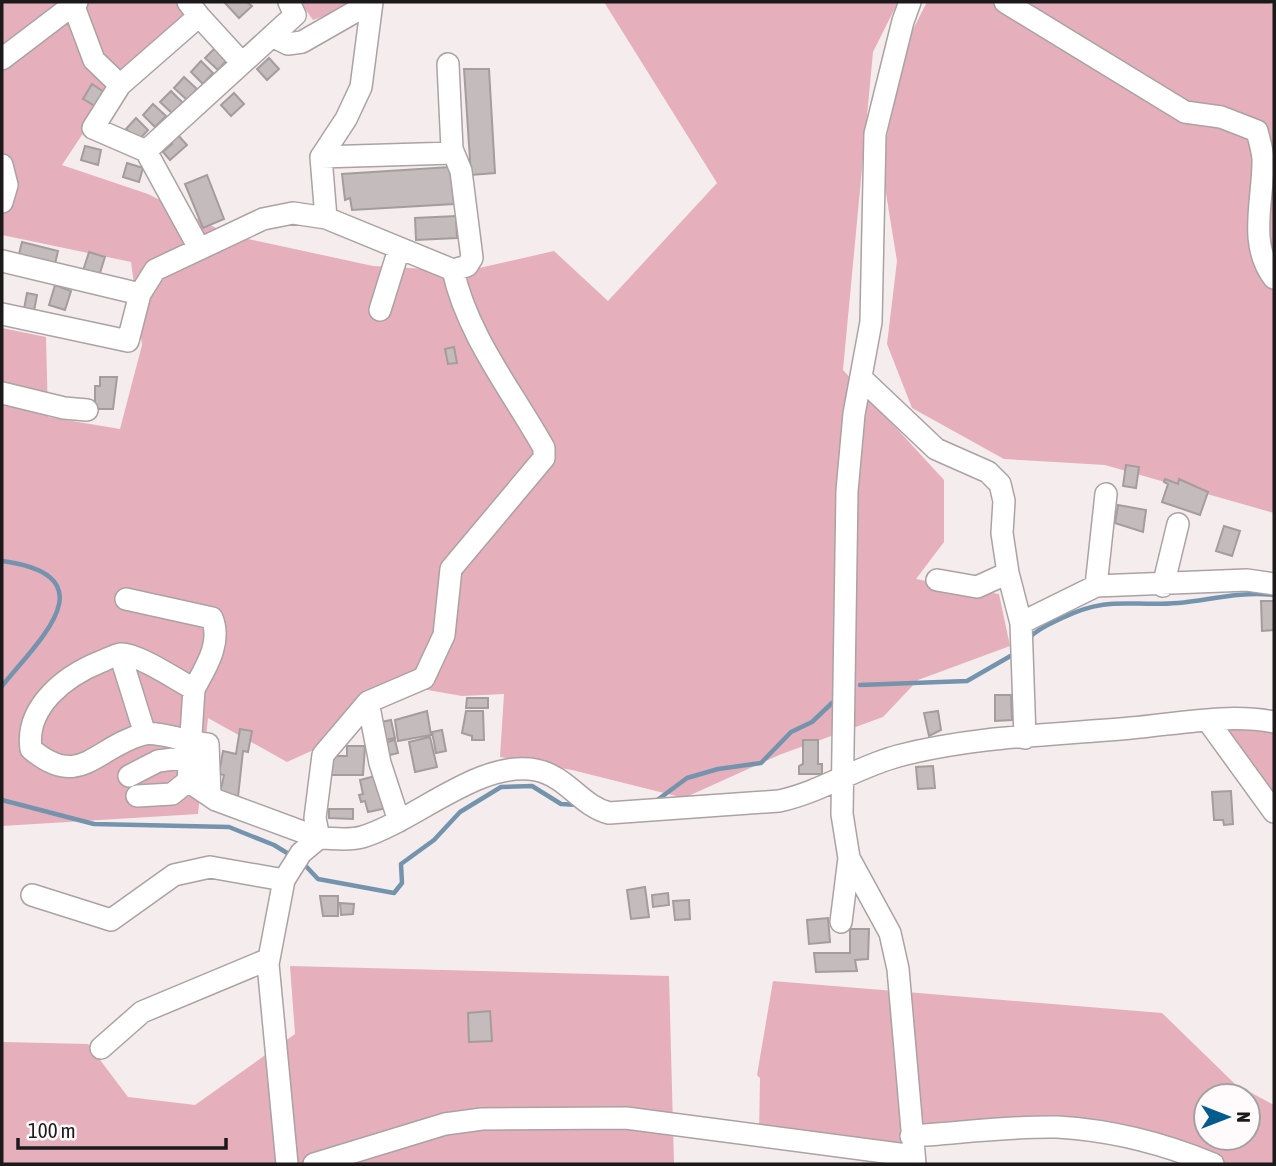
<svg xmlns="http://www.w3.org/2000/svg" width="1276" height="1166" font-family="'Asap Condensed',sans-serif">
<rect width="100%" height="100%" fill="#f5ecee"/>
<path fill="#e6afbc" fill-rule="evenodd" d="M 2,2 L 181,2 L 192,14 L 121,76 L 62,165 L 148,194 L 230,235 L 373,266 L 466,271 L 554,251 L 608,301 L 717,183 L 604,2 L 898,2 L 873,52 L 843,370 L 944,480 L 944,542 L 916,579 L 999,594 L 1010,646 L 918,680 L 883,717 L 779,755 L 684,798 L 572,770 L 500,757 L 504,694 L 462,696 L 422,689 L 368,699 L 333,741 L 287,762 L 208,718 L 198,814 L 2,826 L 2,328 L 46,337 L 48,417 L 120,429 L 142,345 L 131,262 L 2,235 Z
M 300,2 L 364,2 L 313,20 Z
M 927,2 L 1267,2 L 1274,5 L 1274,513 L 1105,465 L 1004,459 L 912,408 L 887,344 L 897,261 L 881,163 L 909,37 Z
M 1274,729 L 1274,802 L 1223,730 Z
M 290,966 L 669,976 L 674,1164 L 2,1164 L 2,1042 L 88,1044 L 128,1097 L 195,1105 L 295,1034 Z
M 773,981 L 1162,1013 L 1235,1084 L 1274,1105 L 1274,1164 L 1211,1164 L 1145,1139 L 1047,1133 L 912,1136 L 913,1153 L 759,1135 L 760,1078 L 757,1075 ZM 1206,1096 L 1248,1096 L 1248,1138 L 1206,1138 Z"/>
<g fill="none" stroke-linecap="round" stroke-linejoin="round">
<path stroke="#7494ae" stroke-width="4.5" d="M 2,561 C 111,576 39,640 2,686
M 1030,637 C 1039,628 1050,624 1062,618 C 1109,595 1130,607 1178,603 C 1210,600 1241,591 1274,595
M 860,685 L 967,681 L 1014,654
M 2,800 L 94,824 L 229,827 L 274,845 L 292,856
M 656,801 L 687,778 L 718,769 L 761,763 L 791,732 L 812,722 L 832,703
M 302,862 L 318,879 L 394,893 L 402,883 L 401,864 L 434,840 L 460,812 L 501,787 L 532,786 L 561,804 L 578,805"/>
</g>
<path fill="#c4bbbd" stroke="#a49c9d" stroke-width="2" d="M 224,2 L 247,2 L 252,6 L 239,18 Z
M 216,47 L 228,59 L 218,70 L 205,58 Z
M 269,58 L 279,69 L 267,80 L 257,69 Z
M 201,61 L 213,73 L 203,84 L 191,72 Z
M 464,69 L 489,69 L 495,173 L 471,175 Z
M 184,77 L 197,89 L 187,100 L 174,88 Z
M 92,84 L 104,92 L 95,106 L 83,99 Z
M 171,91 L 183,103 L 173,114 L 160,102 Z
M 234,93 L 244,104 L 231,116 L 221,105 Z
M 153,104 L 166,116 L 155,127 L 143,115 Z
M 136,118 L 148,130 L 138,141 L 126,129 Z
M 176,133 L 187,145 L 170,160 L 163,152 L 172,144 L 168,140 Z
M 85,146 L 101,150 L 98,165 L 81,160 Z
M 127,163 L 143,168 L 139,182 L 123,177 Z
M 450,167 L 454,204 L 352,210 L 350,198 L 345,200 L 342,174 Z
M 207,175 L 224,219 L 203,228 L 185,184 Z
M 456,216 L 457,238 L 416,240 L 415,218 Z
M 22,242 L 58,251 L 55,264 L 18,258 Z
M 89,252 L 105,257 L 99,276 L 83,271 Z
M 55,285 L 71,291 L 65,310 L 49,305 Z
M 27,293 L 37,295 L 34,311 L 24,309 Z
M 454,347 L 457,363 L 448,364 L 445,349 Z
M 100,377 L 117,377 L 113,409 L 95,409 L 95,386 L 100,386 Z
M 1126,465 L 1139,467 L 1136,488 L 1123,486 Z
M 1165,479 L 1178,484 L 1179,479 L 1208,492 L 1200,515 L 1162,502 L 1168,484 L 1164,482 Z
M 1118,505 L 1146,510 L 1143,532 L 1115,523 Z
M 1224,526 L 1240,531 L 1232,556 L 1216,551 Z
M 1261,601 L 1274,601 L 1274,630 L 1262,631 Z
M 995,695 L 1011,695 L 1012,720 L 995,721 Z
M 467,698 L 488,698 L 488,708 L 466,708 Z
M 427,711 L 431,735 L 398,741 L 395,720 Z
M 466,711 L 483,711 L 484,740 L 472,740 L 472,736 L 462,733 Z
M 938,711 L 941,730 L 929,736 L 924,713 Z
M 391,720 L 395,738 L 380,741 L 376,723 Z
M 240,729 L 252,731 L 248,752 L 243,751 L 238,797 L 220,793 L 224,775 L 219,774 L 223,751 L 236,754 Z
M 442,730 L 446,751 L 436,753 L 432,732 Z
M 430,737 L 437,767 L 415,772 L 409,742 Z
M 395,740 L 398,753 L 386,756 L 383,743 Z
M 803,740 L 818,740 L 818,764 L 822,764 L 822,774 L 799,774 L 799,766 L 803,764 Z
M 347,746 L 365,746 L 363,775 L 330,775 L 330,756 L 347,756 Z
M 933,766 L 935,788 L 918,789 L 916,767 Z
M 379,775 L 387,808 L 368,812 L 365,801 L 361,802 L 359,795 L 363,794 L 360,780 Z
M 1231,791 L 1233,824 L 1224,825 L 1223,820 L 1214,820 L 1212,792 Z
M 329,809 L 353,809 L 353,819 L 329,818 Z
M 645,887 L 649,917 L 631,919 L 627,890 Z
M 668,893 L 669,905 L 653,907 L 652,895 Z
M 320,896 L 338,896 L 338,916 L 323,916 Z
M 689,900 L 690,919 L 675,920 L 673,901 Z
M 340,903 L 354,904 L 353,914 L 341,915 Z
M 828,918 L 830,942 L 809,944 L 807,920 Z
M 850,929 L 869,929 L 868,959 L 855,960 L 857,971 L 816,972 L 814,953 L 850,953 Z
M 490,1011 L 492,1041 L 469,1042 L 468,1013 Z"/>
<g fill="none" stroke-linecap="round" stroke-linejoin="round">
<g stroke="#aaa2a4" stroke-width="24">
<path id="minor" d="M 188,2 L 199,16 L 120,85 L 93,128 L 146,151 L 199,248
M 910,2 L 903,21 L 875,134 L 871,322 L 854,414 L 847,491 L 842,814 L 849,858 L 890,933 L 898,969 L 915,1164
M 1005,2 L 1185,112 L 1221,117 L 1257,131 C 1259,139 1262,149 1263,158 C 1264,199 1247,243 1274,278
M 73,4 L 94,60 L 120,85
M 199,16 L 242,63
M 272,36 L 288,44 L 302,42 L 372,2
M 2,59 L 77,2
M 146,151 L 295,15 L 289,2
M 321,157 L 453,153
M 2,165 L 7,185 L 2,202
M 326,218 L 453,270 L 467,266 L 472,258 L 461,171 L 452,149 L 448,64
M 2,261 L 140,294
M 380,310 L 399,249
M 2,314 L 128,341 L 140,294 L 155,270 L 263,219 L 293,213 L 326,218 L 321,157 L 346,119 L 361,87 L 372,2
M 861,378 L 936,449 L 988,472 L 1000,484 L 1004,501 L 1002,533 L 1008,573 L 1021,623 L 1025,738
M 2,393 L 64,408 L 87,410
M 937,580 L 977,587 L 1008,573
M 1096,586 L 1106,494
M 1163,586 L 1178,524
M 126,599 L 212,618 C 222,643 206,667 194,689
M 1021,623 L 1096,586 L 1247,580 L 1274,584
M 120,654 L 145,734
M 368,702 L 380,763 L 399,821
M 1208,721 L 1274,812
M 129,776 L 158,761 L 190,757
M 137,796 L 172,794 L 188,781
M 210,796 L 208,744 C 192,743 157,731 144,734 C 96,746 81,791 31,749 C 25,707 65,676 100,662 C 106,660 114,655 120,654 C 138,653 178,681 194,689 C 192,720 190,750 188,781 L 216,800 L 319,838
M 319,838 L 315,818 L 323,755 L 368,702 L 424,678 L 444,635 L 451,569 L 544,458 L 544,448 C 512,391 467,335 453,270
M 32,895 L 111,920 L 174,875 L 210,867 L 284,880
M 841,922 L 849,858
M 101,1048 L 142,1012 L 269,959
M 911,1136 C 959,1133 1009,1126 1057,1127 C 1110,1130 1165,1144 1213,1164
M 287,1164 L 268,964 L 284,880 L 301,853 L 319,838 C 332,838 349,841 362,837 C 415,821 480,759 536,770 C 567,776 581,806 609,813 L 779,801 C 821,792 857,767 898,756 C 973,736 1054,735 1131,728 C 1177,724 1228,713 1274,722
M 314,1164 L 445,1124 L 482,1119 L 626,1118 L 914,1156"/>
</g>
<use href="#minor" stroke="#fff" stroke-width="21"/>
</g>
<rect width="1276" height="1166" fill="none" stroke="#1c191a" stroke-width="7"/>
<g transform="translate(1227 1117) rotate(90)"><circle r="33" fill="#fffbfc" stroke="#a4a1a2" stroke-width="2"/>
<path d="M0-5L12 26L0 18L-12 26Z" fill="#005c8c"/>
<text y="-10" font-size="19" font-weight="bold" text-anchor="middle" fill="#1c191a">N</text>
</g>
<path d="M18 1138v10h208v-10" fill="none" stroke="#1c191a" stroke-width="3.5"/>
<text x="28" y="1138" font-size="21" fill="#1c191a" stroke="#fffbfc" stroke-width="5" paint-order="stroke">100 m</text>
</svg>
